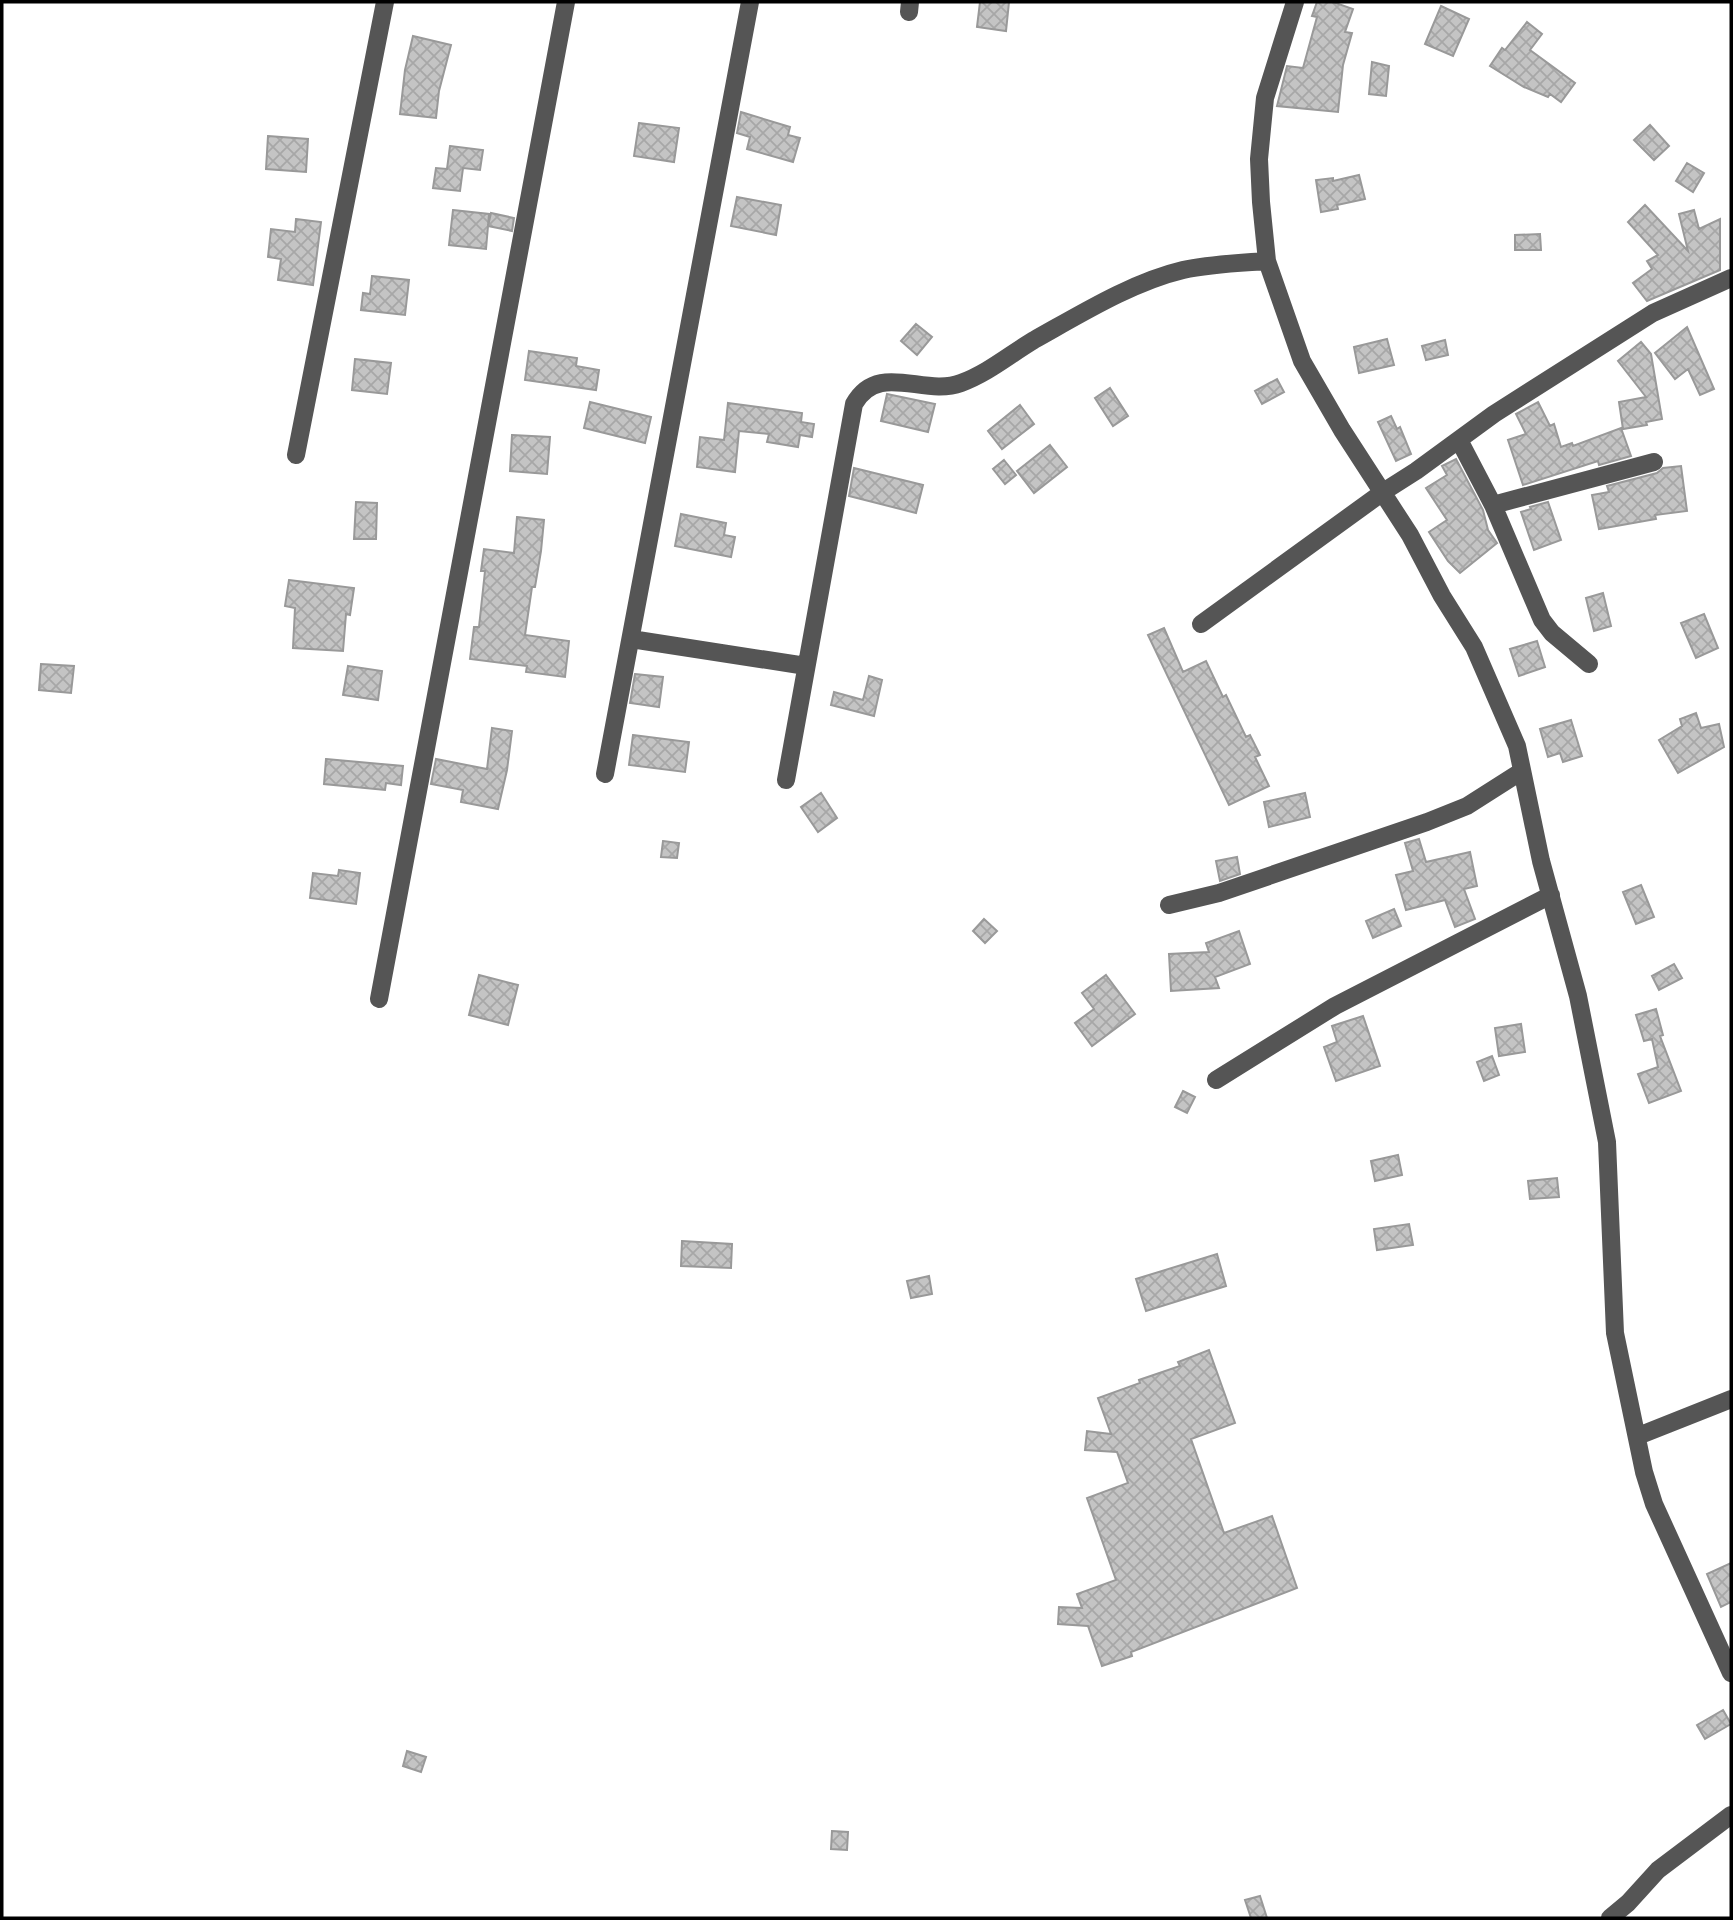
<svg xmlns="http://www.w3.org/2000/svg" width="1733" height="1920" font-family="Barlow,sans-serif">
<defs>
<pattern id="building-cross-hatch" width="8" height="8" patternUnits="userSpaceOnUse" patternTransform="scale(1.75)"><rect width="8" height="8" fill="#c4c4c4"/><path d="M0 0l8 8M0 8l8-8" fill="none" stroke="#a7a7a7"/></pattern>
</defs>
<rect width="100%" height="100%" fill="#fff"/>
<path fill="url(#building-cross-hatch)" stroke="#999" stroke-width="2" d="M 980,2 L 1009,2 L 1006,31 L 977,27 Z
M 1317,2 L 1333,2 L 1353,9 L 1345,32 L 1352,33 L 1343,65 L 1338,112 L 1277,106 L 1287,66 L 1303,68 L 1317,17 L 1312,16 Z
M 1441,6 L 1469,19 L 1453,56 L 1425,44 Z
M 1527,22 L 1542,34 L 1530,50 L 1575,83 L 1561,102 L 1550,94 L 1548,97 L 1524,87 L 1490,66 L 1502,48 L 1505,50 Z
M 413,36 L 451,45 L 439,91 L 436,118 L 400,114 L 405,70 Z
M 1372,62 L 1389,66 L 1386,96 L 1369,94 Z
M 741,112 L 790,127 L 788,135 L 800,138 L 793,162 L 747,149 L 750,137 L 737,133 Z
M 639,123 L 679,128 L 674,162 L 634,156 Z
M 1650,125 L 1669,146 L 1654,160 L 1634,140 Z
M 268,136 L 308,139 L 306,172 L 266,169 Z
M 450,146 L 483,150 L 480,170 L 463,168 L 460,191 L 433,188 L 436,168 L 447,169 Z
M 1687,163 L 1704,173 L 1693,192 L 1676,181 Z
M 1359,175 L 1365,199 L 1337,205 L 1338,209 L 1321,212 L 1316,180 L 1333,178 L 1333,181 Z
M 737,197 L 781,205 L 776,235 L 731,226 Z
M 1645,205 L 1688,251 L 1679,214 L 1694,210 L 1699,229 L 1720,219 L 1720,270 L 1647,301 L 1633,283 L 1652,269 L 1647,261 L 1658,255 L 1628,222 Z
M 453,210 L 489,214 L 488,226 L 491,213 L 514,218 L 512,231 L 488,226 L 486,249 L 449,245 Z
M 296,219 L 321,222 L 313,285 L 278,280 L 281,259 L 268,257 L 271,229 L 295,232 Z
M 1540,234 L 1541,250 L 1515,250 L 1515,235 Z
M 372,276 L 409,280 L 405,315 L 361,310 L 363,293 L 370,294 Z
M 916,324 L 932,337 L 917,355 L 901,341 Z
M 1687,327 L 1714,389 L 1700,395 L 1688,369 L 1675,379 L 1655,353 Z
M 1387,339 L 1394,365 L 1359,373 L 1354,347 Z
M 1445,340 L 1448,355 L 1426,360 L 1422,346 Z
M 1641,342 L 1651,354 L 1662,419 L 1646,422 L 1647,425 L 1623,429 L 1619,402 L 1646,397 L 1618,361 Z
M 529,351 L 577,358 L 576,366 L 599,370 L 596,390 L 525,380 Z
M 355,359 L 391,363 L 387,394 L 352,390 Z
M 1277,379 L 1284,392 L 1262,404 L 1255,391 Z
M 1110,388 L 1128,416 L 1113,426 L 1095,398 Z
M 887,394 L 935,404 L 928,432 L 881,421 Z
M 590,402 L 651,417 L 645,443 L 584,428 Z
M 1538,402 L 1550,426 L 1554,424 L 1561,447 L 1572,443 L 1573,446 L 1621,428 L 1631,456 L 1599,465 L 1598,461 L 1523,485 L 1508,440 L 1526,434 L 1516,414 Z
M 728,403 L 802,413 L 801,422 L 814,424 L 812,437 L 800,435 L 798,447 L 767,442 L 769,434 L 739,431 L 735,472 L 697,467 L 700,437 L 724,440 Z
M 1020,405 L 1034,424 L 1002,449 L 988,431 Z
M 1391,416 L 1397,429 L 1400,427 L 1411,454 L 1396,461 L 1378,422 Z
M 512,435 L 550,437 L 547,474 L 510,471 Z
M 1050,445 L 1067,467 L 1034,493 L 1017,471 Z
M 1456,459 L 1483,510 L 1488,530 L 1497,543 L 1460,573 L 1448,561 L 1429,532 L 1447,520 L 1426,488 L 1447,475 L 1442,466 Z
M 1004,460 L 1016,475 L 1005,484 L 993,469 Z
M 1681,466 L 1687,511 L 1655,515 L 1656,519 L 1599,529 L 1592,495 L 1609,492 L 1607,486 L 1657,473 L 1663,468 Z
M 854,468 L 923,485 L 916,513 L 849,496 Z
M 356,502 L 377,503 L 376,539 L 354,539 Z
M 1548,502 L 1561,540 L 1534,550 L 1521,512 L 1531,509 L 1530,507 Z
M 681,514 L 726,523 L 724,535 L 735,537 L 731,557 L 675,546 Z
M 517,517 L 544,520 L 541,551 L 535,587 L 532,587 L 525,635 L 569,641 L 565,677 L 526,672 L 527,666 L 470,659 L 474,627 L 479,627 L 485,571 L 481,571 L 484,549 L 514,553 Z
M 289,580 L 354,588 L 350,615 L 346,614 L 343,651 L 293,648 L 295,608 L 285,606 Z
M 1603,593 L 1611,626 L 1594,631 L 1586,598 Z
M 1704,614 L 1718,648 L 1696,658 L 1681,623 Z
M 1164,628 L 1183,672 L 1206,661 L 1223,697 L 1226,695 L 1246,737 L 1250,735 L 1260,755 L 1255,757 L 1269,786 L 1229,805 L 1148,635 Z
M 1537,641 L 1545,667 L 1519,676 L 1510,649 Z
M 41,664 L 74,666 L 71,693 L 39,690 Z
M 348,666 L 382,671 L 378,700 L 343,695 Z
M 635,674 L 663,677 L 659,707 L 630,703 Z
M 869,676 L 882,680 L 874,716 L 831,705 L 834,692 L 863,700 Z
M 1696,713 L 1701,728 L 1719,724 L 1724,747 L 1678,773 L 1659,740 L 1682,726 L 1680,719 Z
M 1571,720 L 1582,756 L 1563,762 L 1560,753 L 1548,757 L 1540,729 Z
M 492,728 L 512,731 L 507,770 L 498,809 L 461,802 L 463,790 L 431,784 L 436,759 L 487,769 Z
M 633,735 L 689,742 L 685,772 L 629,765 Z
M 326,759 L 403,766 L 401,785 L 386,783 L 385,790 L 324,784 Z
M 821,793 L 837,818 L 818,832 L 801,807 Z
M 1305,793 L 1310,817 L 1269,827 L 1264,802 Z
M 1419,839 L 1426,862 L 1470,852 L 1477,886 L 1464,889 L 1475,919 L 1455,927 L 1445,900 L 1406,910 L 1396,875 L 1413,871 L 1405,843 Z
M 663,841 L 679,843 L 677,858 L 661,857 Z
M 1237,857 L 1240,874 L 1220,881 L 1216,861 Z
M 339,870 L 360,873 L 356,904 L 310,898 L 313,873 L 338,876 Z
M 1641,885 L 1654,917 L 1636,924 L 1623,892 Z
M 1394,909 L 1401,926 L 1373,938 L 1366,921 Z
M 984,919 L 997,931 L 985,943 L 973,931 Z
M 1239,931 L 1250,964 L 1215,977 L 1219,988 L 1171,991 L 1169,954 L 1209,952 L 1206,943 Z
M 1674,964 L 1682,978 L 1659,990 L 1652,976 Z
M 479,975 L 518,985 L 508,1025 L 469,1015 Z
M 1106,975 L 1135,1014 L 1092,1046 L 1075,1023 L 1094,1009 L 1082,993 Z
M 1656,1009 L 1663,1035 L 1660,1036 L 1681,1091 L 1649,1103 L 1638,1074 L 1658,1067 L 1652,1039 L 1644,1041 L 1636,1015 Z
M 1363,1016 L 1380,1066 L 1336,1081 L 1324,1047 L 1337,1042 L 1332,1026 Z
M 1521,1024 L 1525,1052 L 1499,1056 L 1495,1028 Z
M 1492,1056 L 1499,1075 L 1484,1081 L 1477,1062 Z
M 1183,1091 L 1195,1097 L 1187,1113 L 1175,1107 Z
M 1398,1155 L 1402,1175 L 1375,1181 L 1371,1161 Z
M 1557,1178 L 1559,1197 L 1530,1199 L 1528,1181 Z
M 1409,1224 L 1413,1245 L 1377,1250 L 1374,1229 Z
M 682,1241 L 732,1244 L 731,1268 L 681,1266 Z
M 1217,1254 L 1226,1286 L 1146,1311 L 1136,1279 Z
M 929,1276 L 932,1294 L 911,1298 L 907,1281 Z
M 1209,1350 L 1235,1423 L 1191,1439 L 1224,1533 L 1272,1516 L 1297,1588 L 1131,1652 L 1132,1656 L 1102,1666 L 1088,1626 L 1058,1624 L 1059,1607 L 1082,1608 L 1077,1594 L 1116,1580 L 1087,1498 L 1128,1483 L 1117,1452 L 1085,1450 L 1087,1431 L 1111,1434 L 1098,1398 L 1140,1383 L 1139,1380 L 1180,1366 L 1178,1362 Z
M 1731,1563 L 1731,1602 L 1721,1607 L 1707,1574 Z
M 1723,1710 L 1731,1724 L 1705,1739 L 1697,1725 Z
M 407,1751 L 426,1757 L 421,1772 L 403,1766 Z
M 832,1831 L 848,1832 L 847,1850 L 831,1849 Z
M 1260,1896 L 1267,1918 L 1251,1918 L 1245,1900 Z"/>
<g fill="none" stroke-linecap="round" stroke-linejoin="round">
<path stroke="#555" stroke-width="18" d="M 1295,2 L 1265,98 L 1259,159 L 1261,202 L 1267,261 L 1302,361 L 1342,430 L 1410,535 L 1442,596 L 1474,647 L 1517,746 L 1541,861 L 1578,996 L 1607,1142 L 1615,1333 L 1644,1472 L 1654,1504 L 1731,1673
M 909,12 L 910,2
M 1459,440 L 1493,505 L 1654,462
M 296,455 L 385,2
M 1493,505 L 1542,620 L 1552,633 L 1589,664
M 1201,624 L 1383,492 L 1416,471 L 1494,414 L 1653,313 L 1731,278
M 631,639 L 806,666
M 605,774 L 750,2
M 786,780 L 854,404 C 878,361 924,397 961,383 C 988,373 1009,355 1034,340 C 1079,315 1132,282 1183,270 C 1210,264 1240,263 1267,261
M 1169,905 L 1219,893 L 1427,822 L 1467,806 L 1522,771
M 379,999 L 566,2
M 1216,1080 L 1335,1006 L 1551,895
M 1638,1436 L 1731,1399
M 1610,1918 L 1628,1903 L 1658,1870 L 1731,1815"/>
</g>
<rect width="1733" height="1920" fill="none" stroke="#000000" stroke-width="7"/>
</svg>
